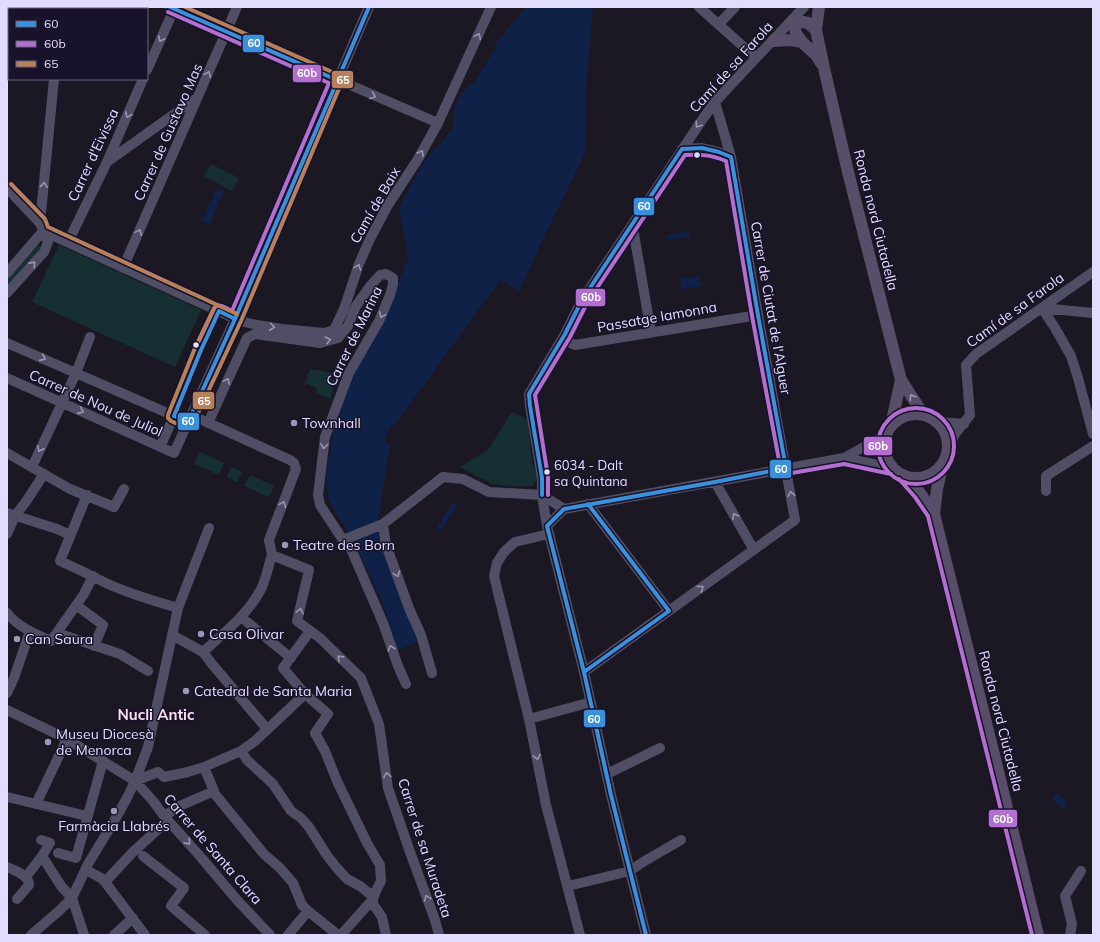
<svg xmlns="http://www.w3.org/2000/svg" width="1100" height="942" font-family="Mulish,sans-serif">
<rect width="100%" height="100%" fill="#1b1824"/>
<path fill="#162f32" d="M 211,164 L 239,178 L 232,191 L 204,176 Z
M 38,244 L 40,246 L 41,248 L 7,288 L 7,277 Z
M 59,245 L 201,310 L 175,367 L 32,302 Z
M 237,328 L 240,328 L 203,413 L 201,411 Z
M 310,369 L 332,373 L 330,376 L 333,380 L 336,379 L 330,399 L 316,393 L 317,388 L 306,383 L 305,385 L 304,384 Z
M 512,412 L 527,419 L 532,462 L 538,478 L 532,486 L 514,486 L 492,484 L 460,467 L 488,450 Z
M 200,452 L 224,463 L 219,475 L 194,464 Z
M 231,467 L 242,472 L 237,482 L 227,477 Z
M 250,475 L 274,486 L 269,497 L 244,486 Z"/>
<path fill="#102148" d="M 526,7 L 593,7 L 587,74 L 585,153 L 544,237 L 519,291 L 500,280 L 394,426 L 390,425 L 384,443 L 390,444 L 378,520 L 379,525 L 419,641 L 398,650 L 381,598 L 353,541 L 328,499 L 326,473 L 334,429 L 353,374 L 386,316 L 408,259 L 399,207 L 426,159 L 445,139 L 453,128 L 453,111 L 462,92 L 474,82 L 495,49 L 496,43 Z
M 216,189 L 224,192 L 210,224 L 202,221 Z
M 689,231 L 690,236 L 668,240 L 667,235 Z
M 699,276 L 701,286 L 681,289 L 680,279 Z
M 452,503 L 457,506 L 441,531 L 437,528 Z
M 1056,794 C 1061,794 1064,799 1066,804 L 1065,807 L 1061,808 L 1057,803 L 1053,801 L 1053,796 Z"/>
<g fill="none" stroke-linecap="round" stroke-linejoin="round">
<path stroke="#504e65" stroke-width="10" d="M 170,7 L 438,123
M 699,7 L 756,58
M 61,9 L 62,7
M 719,24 L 735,7
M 7,70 L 9,68
M 147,70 L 175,7
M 682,149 L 702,148 L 719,152 L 731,157
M 107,162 L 198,97
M 7,188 L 40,223 L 48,242 L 44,252 L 7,293
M 40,223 L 54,79
M 43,231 L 240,321 L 257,325 L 282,329 L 324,333 L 334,330 L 344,309 L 359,264 L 369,241 L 388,205 L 418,159 L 438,123 L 491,7
M 634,234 L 651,332
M 68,242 L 107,162 L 143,79
M 123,268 L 237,7
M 7,273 L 43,231
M 1042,308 L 1055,328 L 1071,356 L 1078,378 L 1093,434
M 1042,308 L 1093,313
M 562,339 L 575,345 L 758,315
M 7,343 L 188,422
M 7,378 L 174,453 L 235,319 L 369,7
M 191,415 L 290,460 L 294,463 L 296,469 L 269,540 L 272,555 L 309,570 L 297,621 L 320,638 L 361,678 L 379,724 L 388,788 L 410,852 L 435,920 L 439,935
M 939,422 L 964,424
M 208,423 L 247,338 L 255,334 L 320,343 L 338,338 L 348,326 L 356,306 L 371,285 L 380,275 L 386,274 L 393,278 L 393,284 L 390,295 L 379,321 L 349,373 L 325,437 L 318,495 L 320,505 L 343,540 L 351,549 L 383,623 L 398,666 L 406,684
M 160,447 L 174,416
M 948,449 L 955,434 L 970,415 L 966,365 L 976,354 L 1093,272
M 7,453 L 70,489 L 114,507 L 124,489
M 844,458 L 892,468
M 32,467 L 76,373 L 90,337
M 715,482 L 754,550
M 1046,491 L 1046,476 L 1093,446
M 87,495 L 60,561 C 76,568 92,576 108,584 C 130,594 154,601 178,608
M 588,504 L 669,611
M 564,509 L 844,458 L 885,435
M 7,513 L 57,529 L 70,535
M 383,524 L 386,545 L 409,608 L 421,635 L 432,673
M 547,526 L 564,509
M 7,534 L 15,516 L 27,500 L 44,474
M 549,534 L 515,542 L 504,552 L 497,563 L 494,576 L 529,719 L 591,702
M 343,540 L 383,524 L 443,477 L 463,479 L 489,492 L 542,495 L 564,509
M 76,605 L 103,625 L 94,646
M 7,613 C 18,627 35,634 51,641 L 84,594 L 93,576
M 241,617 L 291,658
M 310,631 L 283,668 L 305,694 L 328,714 L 315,733 L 325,751 L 337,781 L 367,843 L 380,865 L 381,881 L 376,891 L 373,899 L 341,935
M 57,633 L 120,654 L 148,671
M 172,635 L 203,652 L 212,664 L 267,729
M 203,652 C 224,633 247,615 260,591 C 266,581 268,566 272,555
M 584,672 L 795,520 L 758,315 L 731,157 L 715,102
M 7,693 L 14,678 L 30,631
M 7,710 L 67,739 L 135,781 L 153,801 L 164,816 L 199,855 L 237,900 L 270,935
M 529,719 L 546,805 L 580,935
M 241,751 L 247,760 L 273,784 L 291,811 L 301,818 L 309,827 L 326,854 L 336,867 L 347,879 L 360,886 L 370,894 L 373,899 L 373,904 L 382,917 L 386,935
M 204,767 L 214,791 L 214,793 L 264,854 L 280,868 L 293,883 L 302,905 L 308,911 L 338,935
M 607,774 L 660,748
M 135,781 L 158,772 L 164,777 L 188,772 L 204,767 L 241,751 L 255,741 L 305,694
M 7,797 L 87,816
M 36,804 L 67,739
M 164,816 L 182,805 L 214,791
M 58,853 L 76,858 L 103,761
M 42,856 L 61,886 L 72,898 L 80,922 L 84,935
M 143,856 L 184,888 L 171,906 L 205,935
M 7,867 C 15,871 29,875 29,885 L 17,899
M 86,870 L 101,878 L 105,882 L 145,935
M 26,877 L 42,856 L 50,843 L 41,840
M 105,882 L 132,853 L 168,820
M 568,886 L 630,871 L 643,862 L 681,840
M 31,935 L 60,910 L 72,898 L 88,864 L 117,816 L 128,796 L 135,781 L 148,747 L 178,608 L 209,528
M 114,935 L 133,918
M 288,935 L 308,911
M 646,935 L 611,795 L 584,672 L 547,526 L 542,495 L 542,478 L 530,406 L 529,394 L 565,334 L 582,300 L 702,120 L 715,102 L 726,90 L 804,7
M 1070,935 L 1072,924 L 1065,896 L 1081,871"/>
<path stroke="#594e6a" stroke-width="12" d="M 819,7 L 816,30 L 824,68 L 848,172 L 901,380 L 923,414
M 816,30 L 808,23 L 793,20 L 796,33 L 802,42 L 816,55 L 821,63
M 773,41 L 791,40 L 802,42
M884 446a32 32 0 1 1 64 0a32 32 0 1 1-64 0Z
M 891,425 L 901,380
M 903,475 L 920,493 L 934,514 L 996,763 L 1038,935
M 934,514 L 937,489 L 943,463"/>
<g stroke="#18122a" stroke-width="7">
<path id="bus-1" d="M 170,7 L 337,80
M 219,311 L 235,319 L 188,422 L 174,416 L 201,350 Z
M 235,319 L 369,7
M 529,394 L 565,334 L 582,300 L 682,149 L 702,148 L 719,152 L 731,157 L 758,315 L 786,468 L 715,482 L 564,509
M 529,394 L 530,406 L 542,478 L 542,495
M 564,509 L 547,526 L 584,672 L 611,795 L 646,935
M 584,672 L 669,611 L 588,504"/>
</g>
<g stroke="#18122a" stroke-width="7">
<path id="bus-2" d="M 168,12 L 329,83 L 232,311 C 226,308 220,303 215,307 L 196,347
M878 446a38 38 0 1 1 76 0a38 38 0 1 1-76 0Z
M 899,479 L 915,497 L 928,516 L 1032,935
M 548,495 L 548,477 L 535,395 L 570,337 L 587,303 L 685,155 C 701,154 711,155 726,161 L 752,316 L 781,471 L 783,473 L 786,474 L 844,464 L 891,474"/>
</g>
<g stroke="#18122a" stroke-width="7">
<path id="bus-3" d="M 185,7 L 339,75 L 342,77 L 343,79 L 241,321 L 193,424 L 190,428 L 186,428 L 171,421 L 168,418 L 168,415 L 195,348 L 214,308
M 11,184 L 45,219 L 48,227 L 237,314"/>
</g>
<use href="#bus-1" stroke="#3a90db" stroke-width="4"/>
<use href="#bus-2" stroke="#b36fd0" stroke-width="4"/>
<use href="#bus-3" stroke="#b6815c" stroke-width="4"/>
</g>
<defs><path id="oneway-chevron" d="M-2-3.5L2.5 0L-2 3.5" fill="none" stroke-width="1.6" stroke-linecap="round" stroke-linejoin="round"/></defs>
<g stroke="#9995b2">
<use href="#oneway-chevron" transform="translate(478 36) rotate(-66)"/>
<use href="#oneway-chevron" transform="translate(161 39) rotate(114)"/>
<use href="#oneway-chevron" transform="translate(208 74) rotate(-67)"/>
<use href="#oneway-chevron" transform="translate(373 96) rotate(23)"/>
<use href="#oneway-chevron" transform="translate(128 115) rotate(114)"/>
<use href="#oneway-chevron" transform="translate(698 125) rotate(124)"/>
<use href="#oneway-chevron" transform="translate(421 153) rotate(-60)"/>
<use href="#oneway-chevron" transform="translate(44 185) rotate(-84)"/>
<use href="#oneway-chevron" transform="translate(139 232) rotate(-66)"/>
<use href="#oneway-chevron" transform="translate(33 264) rotate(-48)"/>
<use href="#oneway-chevron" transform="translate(358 267) rotate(-70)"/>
<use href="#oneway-chevron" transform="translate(382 315) rotate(114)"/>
<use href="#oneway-chevron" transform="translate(272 327) rotate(8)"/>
<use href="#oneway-chevron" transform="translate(328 340) rotate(-14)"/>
<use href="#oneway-chevron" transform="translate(43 358) rotate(24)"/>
<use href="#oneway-chevron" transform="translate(227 381) rotate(-66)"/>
<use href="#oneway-chevron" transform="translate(81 411) rotate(24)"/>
<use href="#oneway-chevron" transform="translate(324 446) rotate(97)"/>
<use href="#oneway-chevron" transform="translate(40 449) rotate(115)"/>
<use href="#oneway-chevron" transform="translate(791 494) rotate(-100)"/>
<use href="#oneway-chevron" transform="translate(283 504) rotate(-69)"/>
<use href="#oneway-chevron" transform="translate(735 516) rotate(-120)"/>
<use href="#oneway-chevron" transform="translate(397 574) rotate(70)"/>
<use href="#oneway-chevron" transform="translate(701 588) rotate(-36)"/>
<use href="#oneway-chevron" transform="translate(300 611) rotate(-78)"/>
<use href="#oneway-chevron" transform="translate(391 648) rotate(-109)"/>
<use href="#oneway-chevron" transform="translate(340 658) rotate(-136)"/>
<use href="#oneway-chevron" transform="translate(537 757) rotate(78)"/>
<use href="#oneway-chevron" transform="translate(387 775) rotate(-98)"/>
<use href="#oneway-chevron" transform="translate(188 842) rotate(48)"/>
<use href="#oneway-chevron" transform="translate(427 898) rotate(-110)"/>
</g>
<use stroke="#9e95b4" href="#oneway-chevron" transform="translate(912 397) rotate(-123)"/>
<g fill="#e2dcfe" stroke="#18122a" stroke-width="1.5">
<circle cx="697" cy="155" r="3.5"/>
<circle cx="196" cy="345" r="3.5"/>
<circle cx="547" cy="472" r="3.5"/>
</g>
<g fill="#9c97b2" stroke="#18122a" stroke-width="1.5">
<circle cx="294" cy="423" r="4"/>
<circle cx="285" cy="545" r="4"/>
<circle cx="201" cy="634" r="4"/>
<circle cx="17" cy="639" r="4"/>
<circle cx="186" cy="691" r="4"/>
<circle cx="48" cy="742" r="4"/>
<circle cx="114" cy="811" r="4"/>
</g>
<g text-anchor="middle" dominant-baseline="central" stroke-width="3" stroke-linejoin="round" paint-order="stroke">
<g font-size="13" fill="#e2dcfe" stroke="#18122a" text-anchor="start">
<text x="554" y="465">6034 - Dalt<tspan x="554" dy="16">sa Quintana</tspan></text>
</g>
<g font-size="14" fill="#e2dcfe" stroke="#18122a">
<text transform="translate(731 67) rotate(-48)">Camí de sa Farola</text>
<text transform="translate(168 132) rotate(-66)">Carrer de Gustavo Mas</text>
<text transform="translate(93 155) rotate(-65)">Carrer d'Eivissa</text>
<text transform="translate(375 205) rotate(-60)">Camí de Baix</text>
<text transform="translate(876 220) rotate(76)">Ronda nord Ciutadella</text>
<text transform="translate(771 308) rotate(80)">Carrer de Ciutat de l'Alguer</text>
<text transform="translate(1015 310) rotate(-36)">Camí de sa Farola</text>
<text transform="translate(657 317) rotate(-10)">Passatge Iamonna</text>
<text transform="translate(354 336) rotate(-64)">Carrer de Marina</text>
<text transform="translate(96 403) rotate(24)">Carrer de Nou de Juliol</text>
<text transform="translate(1001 721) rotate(76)">Ronda nord Ciutadella</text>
<text transform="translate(425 848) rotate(72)">Carrer de sa Muradeta</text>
<text transform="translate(213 849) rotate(49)">Carrer de Santa Clara</text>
</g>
<g font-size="14" fill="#e2dcfe" stroke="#18122a" text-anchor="start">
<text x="302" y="423">Townhall</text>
<text x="293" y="545">Teatre des Born</text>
<text x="209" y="634">Casa Olivar</text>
<text x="25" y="639">Can Saura</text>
<text x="194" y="691">Catedral de Santa Maria</text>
<text x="56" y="734">Museu Diocesà<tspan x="56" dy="16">de Menorca</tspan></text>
<text x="114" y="826" text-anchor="middle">Farmàcia Llabrés</text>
</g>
<g font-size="15" font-weight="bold" fill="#fedef1" stroke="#18122a">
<text x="156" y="714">Nucli Antic</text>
</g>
</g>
<g stroke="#18122a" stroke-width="1.5">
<rect x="242" y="34" width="23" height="19" rx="4" fill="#3a90db"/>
<rect x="292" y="64" width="30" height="19" rx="4" fill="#b36fd0"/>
<rect x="331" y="70" width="23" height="19" rx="4" fill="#b6815c"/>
<rect x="633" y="197" width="22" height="19" rx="4" fill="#3a90db"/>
<rect x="575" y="288" width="31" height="19" rx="4" fill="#b36fd0"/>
<rect x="192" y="391" width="23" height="19" rx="4" fill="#b6815c"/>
<rect x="177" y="412" width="23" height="19" rx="4" fill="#3a90db"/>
<rect x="863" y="436" width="30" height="20" rx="4" fill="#b36fd0"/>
<rect x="769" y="459" width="23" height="20" rx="4" fill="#3a90db"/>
<rect x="583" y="709" width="23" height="19" rx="4" fill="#3a90db"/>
<rect x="988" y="809" width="30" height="19" rx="4" fill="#b36fd0"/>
</g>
<g font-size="11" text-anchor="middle" font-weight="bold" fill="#fff">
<text x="254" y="47">60</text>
<text x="307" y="77">60b</text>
<text x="343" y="84">65</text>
<text x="644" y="210">60</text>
<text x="591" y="301">60b</text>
<text x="204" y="405">65</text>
<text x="188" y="425">60</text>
<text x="878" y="450">60b</text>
<text x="781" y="473">60</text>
<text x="594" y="723">60</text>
<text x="1003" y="823">60b</text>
</g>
<rect width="1100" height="942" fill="none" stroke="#e2dcfe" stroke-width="16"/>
<rect x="8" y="8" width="140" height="72" fill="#18122a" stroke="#69637f"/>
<rect x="16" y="21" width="20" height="6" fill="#3a90db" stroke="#69637f"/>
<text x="44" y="28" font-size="12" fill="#e2dcfe">60</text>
<rect x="16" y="41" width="20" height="6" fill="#b36fd0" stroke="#69637f"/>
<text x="44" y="48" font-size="12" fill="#e2dcfe">60b</text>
<rect x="16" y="61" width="20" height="6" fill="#b6815c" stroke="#69637f"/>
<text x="44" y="68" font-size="12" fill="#e2dcfe">65</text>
</svg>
